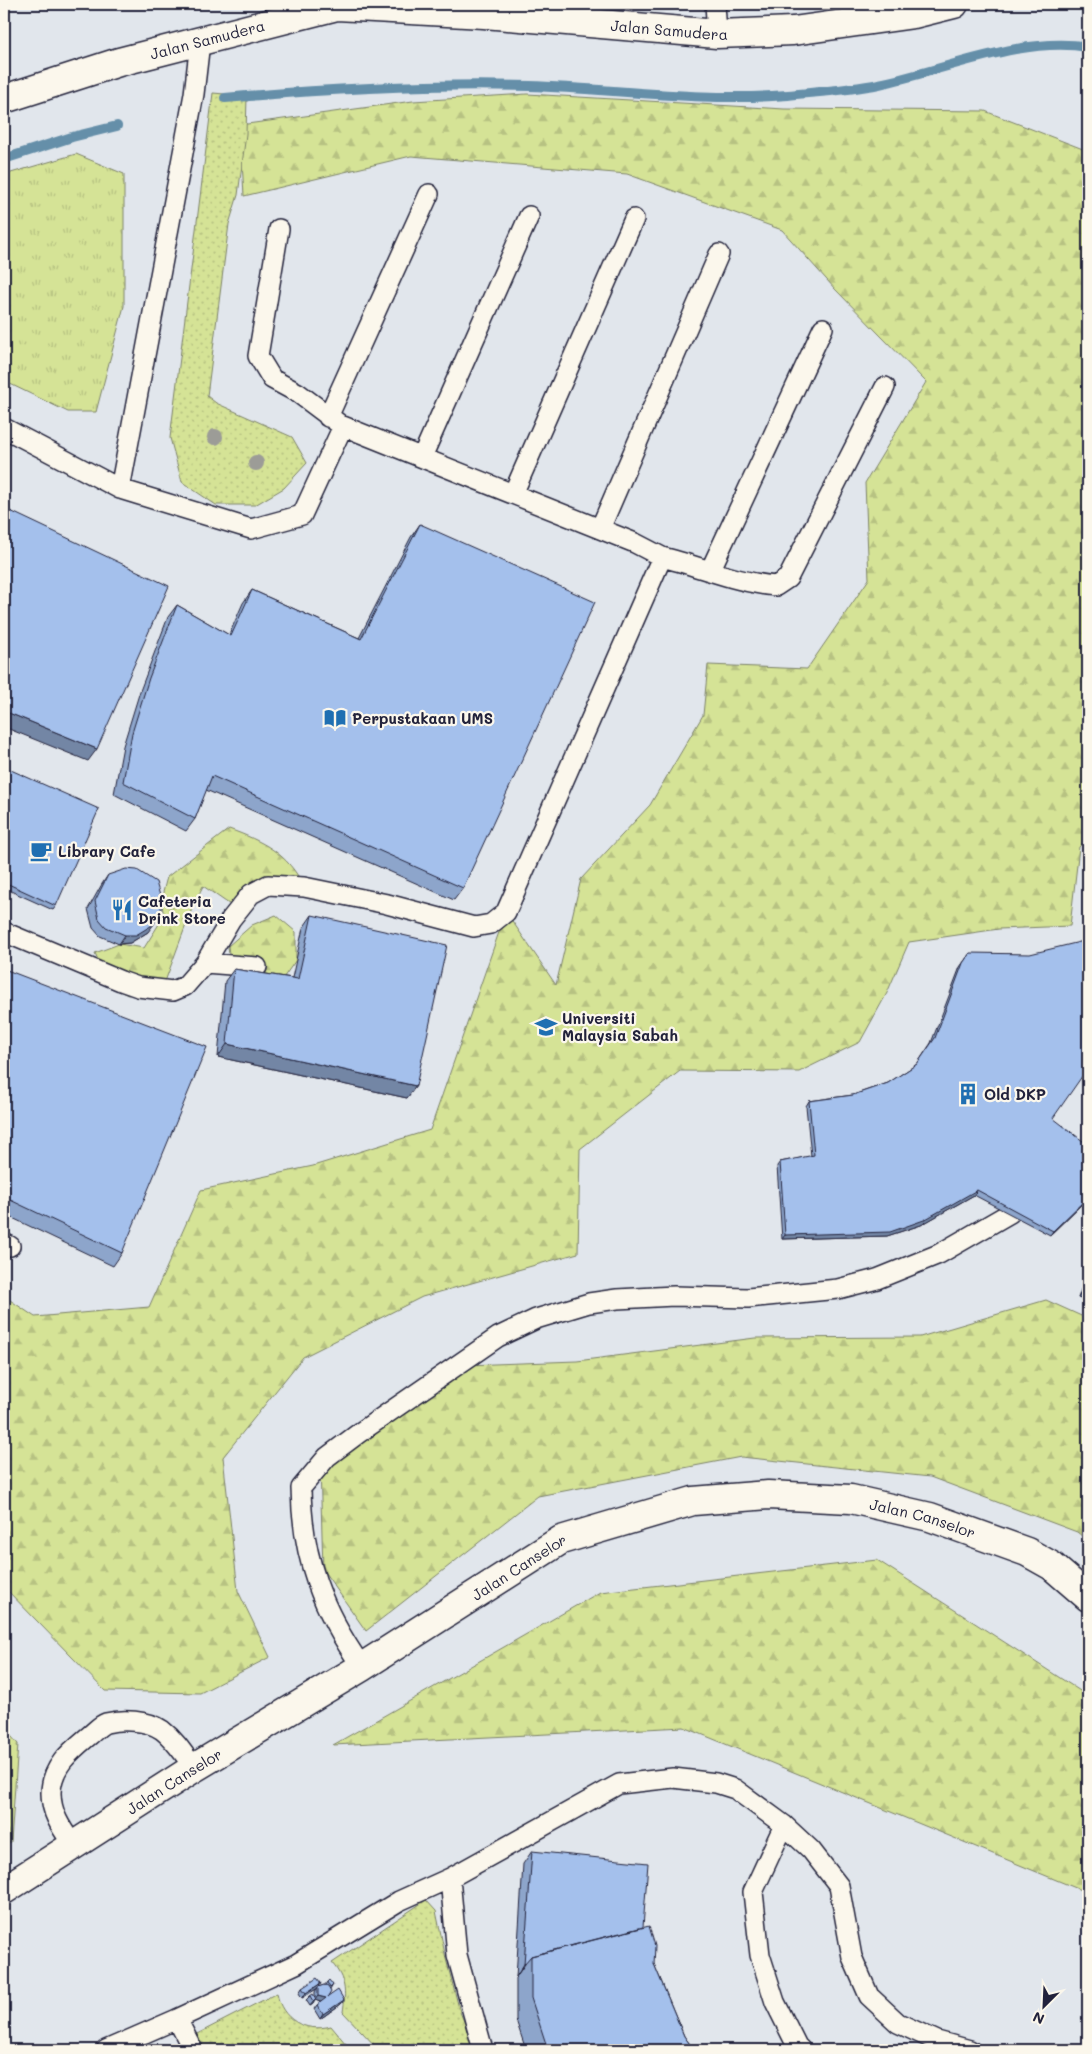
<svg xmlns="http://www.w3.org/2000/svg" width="1092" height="2054" font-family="Mali,sans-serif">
<defs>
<pattern id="grass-tufts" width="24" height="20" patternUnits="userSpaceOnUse" patternTransform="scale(1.25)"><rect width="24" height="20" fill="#d5e396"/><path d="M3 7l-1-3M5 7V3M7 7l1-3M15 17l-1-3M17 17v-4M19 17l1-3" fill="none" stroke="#b7c282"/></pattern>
<pattern id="forest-firs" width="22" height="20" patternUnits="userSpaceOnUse" patternTransform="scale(1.25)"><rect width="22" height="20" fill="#d5e396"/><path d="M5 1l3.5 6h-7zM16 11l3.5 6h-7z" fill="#b7c282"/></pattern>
<pattern id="park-dots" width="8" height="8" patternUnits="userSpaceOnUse" patternTransform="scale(1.25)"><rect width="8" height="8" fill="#d5e396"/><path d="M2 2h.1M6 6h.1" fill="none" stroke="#b7c282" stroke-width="1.8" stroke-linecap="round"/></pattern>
</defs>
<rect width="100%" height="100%" fill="#fbf7ec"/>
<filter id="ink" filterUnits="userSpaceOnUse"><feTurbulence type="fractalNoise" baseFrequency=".02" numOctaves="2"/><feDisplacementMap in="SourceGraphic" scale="10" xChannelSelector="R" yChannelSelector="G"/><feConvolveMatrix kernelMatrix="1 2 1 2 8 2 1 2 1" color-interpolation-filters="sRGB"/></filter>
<g filter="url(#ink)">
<path fill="#e1e6ec" d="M 4,4 L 1088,4 L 1088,2050 L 4,2050 Z"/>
<path fill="url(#grass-tufts)" stroke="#7c8268" d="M 76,154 L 124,174 L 124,306 L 96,412 L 68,412 L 4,381 L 4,175 Z"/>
<path fill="url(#forest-firs)" stroke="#7c8268" d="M 527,94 L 784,109 L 985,111 L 1088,151 L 1088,838 L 1079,847 L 1070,926 L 999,929 L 909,942 L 887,993 L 860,1042 L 799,1072 L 680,1071 L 580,1149 L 578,1253 L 422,1297 L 303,1357 L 223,1457 L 238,1591 L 270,1657 L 200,1693 L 105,1691 L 4,1587 L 4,1296 L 35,1317 L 149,1307 L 201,1190 L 313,1166 L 430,1130 L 506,912 L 556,985 L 581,879 L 650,805 L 703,715 L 708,665 L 807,669 L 869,579 L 865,483 L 926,382 L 835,289 L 782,230 L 627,174 L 411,156 L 244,196 L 240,125 L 413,101 Z
M 229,829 C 262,841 288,853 304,887 L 263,887 L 236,909 L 203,886 L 193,906 L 163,987 L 128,995 L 110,987 L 95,953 L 119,944 L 144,948 L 164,916 L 161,900 L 167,877 Z
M 276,915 L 296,932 L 296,960 L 281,981 L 231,972 L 228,946 L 252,925 Z
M 1046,1300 L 1088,1319 L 1088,1541 L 1077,1532 L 930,1477 L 741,1457 L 538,1496 L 366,1631 L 323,1570 L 320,1465 L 439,1366 L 577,1361 L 755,1338 L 920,1337 Z
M 877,1560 L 1088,1696 L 1088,1893 L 684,1727 L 333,1745 L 600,1592 Z
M 4,1728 L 18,1744 L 11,1842 L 4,1846 Z"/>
<path fill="url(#park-dots)" stroke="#7c8268" d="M 213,93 L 247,96 L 246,134 L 238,195 L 229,224 L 207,396 L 216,403 L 292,437 L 307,463 L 284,488 L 255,505 L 216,505 L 182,482 L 170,438 Z
M 426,1900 L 436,1911 L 446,1959 L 460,2012 L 476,2050 L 379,2050 L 343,2012 C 346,1991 346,1980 332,1963 Z
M 277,1993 C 281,2019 305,2033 331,2026 L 351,2050 L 197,2050 L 193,2036 Z"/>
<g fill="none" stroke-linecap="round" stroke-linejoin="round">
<path stroke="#658fa9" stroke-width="10" d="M 225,98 C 326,89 428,83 530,86 C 617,89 701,102 788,95 C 818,92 850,90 879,84 C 943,71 1023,35 1088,47
M 4,159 L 72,137 L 117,126"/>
<g stroke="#22223b" stroke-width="22">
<path id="lane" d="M 715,4 L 717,34
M 279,229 L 258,356 L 272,379 L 298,393 L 338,423
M 328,417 L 429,194
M 4,428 L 120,489 L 194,94 L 200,42
M 422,457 L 529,216
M 513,494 L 634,219
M 600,529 L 719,254
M 662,557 C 700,566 737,583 776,586 L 788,578 L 885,387
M 710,571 L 823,328
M 4,932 L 121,981 L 138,987 L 173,991 L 185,986 L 205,963 L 231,919 L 251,894 L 268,885 L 304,887 L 387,904 L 474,927 L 491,924 L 506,912 L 662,557 L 635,543 L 343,426 L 302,515 L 251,529 L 120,489
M 205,963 L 257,967
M 4,1243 L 10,1246
M 362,1667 C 322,1610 302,1558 301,1488 L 327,1457 L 359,1433 L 498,1337 L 536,1319 L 589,1303 L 617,1299 L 674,1296 L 748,1298 L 838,1289 L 877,1279 L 939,1254 L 1010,1213
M 784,1825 L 753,1892 L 760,1955 L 775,2002 L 797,2046 L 801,2050
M 73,1845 C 62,1829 51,1814 51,1793 C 51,1766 72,1750 90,1735 C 95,1731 100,1725 106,1723 C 122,1719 148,1720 162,1730 C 175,1740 184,1754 194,1768
M 450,1878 L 457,1955 L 483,2050
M 177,2019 L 296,1964 L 399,1901 L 450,1878 L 619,1784 L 673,1778 L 716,1783 L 735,1789 L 784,1825 L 811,1850 L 839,1886 L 852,1957 L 869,1996 L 898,2023 L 937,2041 L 970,2050
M 106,2050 L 177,2019 L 193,2050"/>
</g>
<g stroke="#22223b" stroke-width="31">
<g id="street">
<path id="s1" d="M 4,99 L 119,62 L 337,6 L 484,14 L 717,34 L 793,31 L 914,14 L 954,4"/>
<path id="s2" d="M 4,1890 L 194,1768 L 362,1667 L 561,1540 L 693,1501 L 768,1495 L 851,1499 L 930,1517 L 1027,1552 L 1052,1566 L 1088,1597"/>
</g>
</g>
<use href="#lane" stroke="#fbf7ec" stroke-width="19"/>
<use href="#street" stroke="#fbf7ec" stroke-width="28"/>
</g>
<g fill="#9c9c97">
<circle cx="215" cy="437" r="8"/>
<circle cx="256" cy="463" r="8"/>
</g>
<path fill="#8da5cb" stroke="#22223b" d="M 420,524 L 463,888 L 454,900 L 206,790 L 195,819 L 186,831 L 114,794 L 123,746 L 140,691 L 168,617 L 177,605 L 229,635 L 243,603 L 252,590 L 359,638 L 411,537 Z
M 4,767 L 56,906 L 53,910 L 4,888 Z
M 108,875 L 148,932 L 130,943 L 119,944 L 100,936 L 93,928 L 88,909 L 102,884 Z
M 312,915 L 416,1086 L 407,1098 L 218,1057 L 225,981 L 234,969 L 292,978 L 303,928 Z
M 970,953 L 1053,1118 L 1088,1198 L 1050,1235 L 974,1195 L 921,1225 L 887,1236 L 782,1239 L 777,1166 L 780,1162 L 811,1156 L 806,1106 L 809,1101 L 853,1095 L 888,1083 L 917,1064 L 931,1043 L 960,967 Z
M 4,969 L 122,1253 L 113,1266 L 4,1214 Z
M 1088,1270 L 1088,1301 L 1078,1298 Z
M 532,1851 L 643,1927 L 654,1964 L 684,2036 L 694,2050 L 526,2050 L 516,2020 L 516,1978 L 517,1977 L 516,1977 L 523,1864 Z
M 327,1982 L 333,1985 L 330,1990 L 328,1997 L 344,2000 L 341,2004 L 320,2019 L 314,2009 L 317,2005 L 321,2002 L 315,2000 L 313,2004 L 310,2006 L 306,2000 L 310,1996 L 315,1997 L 315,1992 L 317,1988 L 302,1998 L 299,1993 L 302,1988 L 321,1983 L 318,1987 L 325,1985 Z"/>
<path fill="#7386a5" stroke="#22223b" d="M 4,711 L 97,749 L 88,761 L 4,727 Z
M 154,924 L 148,932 L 130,943 L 119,944 L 125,935 Z
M 227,1044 L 416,1086 L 407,1098 L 218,1057 Z
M 977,1190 L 974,1195 L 921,1225 L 887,1236 L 782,1239 L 785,1235 Z
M 1088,1197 L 1088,1198 L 1050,1235 L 1053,1231 Z
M 1088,1283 L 1088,1301 L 1078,1298 Z
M 524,1964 L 525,1964 L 516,1977 Z
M 321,1983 L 318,1988 L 302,1998 L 306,1993 Z
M 318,1996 L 326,1998 L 323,2003 L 315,2000 L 313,2004 L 310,2006 Z
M 344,2000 L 341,2004 L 320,2019 L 323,2014 Z"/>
<path fill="#a4c0ec" stroke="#22223b" d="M 4,508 L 169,586 L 97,749 L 4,711 Z
M 420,524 L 595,602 L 463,888 L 212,776 L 195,819 L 123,782 L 132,733 L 149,678 L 177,605 L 231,636 L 252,590 L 361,639 Z
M 4,767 L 99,809 L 56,906 L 4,882 Z
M 126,869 L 137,870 L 156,882 L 162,903 L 160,914 L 154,924 L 136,935 L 125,935 L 106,927 L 99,919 L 95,901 L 108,875 Z
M 312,915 L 447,945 L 416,1086 L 227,1044 L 234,969 L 298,979 Z
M 1088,940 L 1088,1061 L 1085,1072 L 1053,1118 L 1088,1145 L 1088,1197 L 1053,1231 L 977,1190 L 924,1220 L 890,1232 L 785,1235 L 780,1162 L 814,1155 L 809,1101 L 853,1095 L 888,1083 L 917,1064 L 935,1038 L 963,963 L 970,953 L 1030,954 Z
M 4,969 L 207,1047 L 122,1253 L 4,1197 Z
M 532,1851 L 648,1863 L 643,1927 L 531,1956 L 524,1964 Z
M 649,1926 L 655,1946 L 654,1964 L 684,2036 L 694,2050 L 548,2050 L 531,1998 L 531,1956 Z
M 317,1978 L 321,1983 L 306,1993 L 302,1988 Z
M 329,1980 L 333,1985 L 330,1988 L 327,1982 Z
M 324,1985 L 328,1987 L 331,1992 L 328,1997 L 338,1990 L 344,2000 L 323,2014 L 317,2005 L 326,1998 L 318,1996 L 318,1987 Z
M 313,1994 L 316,1999 L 313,2001 L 310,1996 Z"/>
</g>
<defs>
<g id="library-bare" transform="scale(1.725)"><path d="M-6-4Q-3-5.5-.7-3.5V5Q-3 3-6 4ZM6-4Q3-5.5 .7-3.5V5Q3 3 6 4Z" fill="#1f6fb2" stroke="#fbf7ec" stroke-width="2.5" paint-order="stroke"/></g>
<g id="cafe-bare" transform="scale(1.725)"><path d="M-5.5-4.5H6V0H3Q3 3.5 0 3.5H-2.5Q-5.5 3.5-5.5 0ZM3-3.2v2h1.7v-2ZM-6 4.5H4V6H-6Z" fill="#1f6fb2" stroke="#fbf7ec" stroke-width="2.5" paint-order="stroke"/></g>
<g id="restaurant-bare" transform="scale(1.725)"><path d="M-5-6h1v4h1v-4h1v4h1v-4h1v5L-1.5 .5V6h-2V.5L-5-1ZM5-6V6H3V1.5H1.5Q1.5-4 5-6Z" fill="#1f6fb2" stroke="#fbf7ec" stroke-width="2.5" paint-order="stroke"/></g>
<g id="university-bare" transform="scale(1.725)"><path d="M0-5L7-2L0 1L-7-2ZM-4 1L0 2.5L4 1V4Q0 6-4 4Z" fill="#1f6fb2" stroke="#fbf7ec" stroke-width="2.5" paint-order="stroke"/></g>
<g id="building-bare" transform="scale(1.725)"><path d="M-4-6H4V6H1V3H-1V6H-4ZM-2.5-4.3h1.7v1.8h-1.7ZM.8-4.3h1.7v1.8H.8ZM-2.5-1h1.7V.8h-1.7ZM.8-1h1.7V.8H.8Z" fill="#1f6fb2" stroke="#fbf7ec" stroke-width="2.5" paint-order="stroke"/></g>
</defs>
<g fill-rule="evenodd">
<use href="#library-bare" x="335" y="718"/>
<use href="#cafe-bare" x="41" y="851"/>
<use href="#restaurant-bare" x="122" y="910"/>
<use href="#university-bare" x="546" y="1027"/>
<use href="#building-bare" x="968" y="1094"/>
</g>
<g text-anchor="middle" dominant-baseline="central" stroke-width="4.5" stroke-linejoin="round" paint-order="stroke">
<g font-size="15" fill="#22223b" stroke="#fbf7ec">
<text stroke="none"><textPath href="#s1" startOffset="679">Jalan Samudera</textPath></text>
<text stroke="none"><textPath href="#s1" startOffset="212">Jalan Samudera</textPath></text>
<text stroke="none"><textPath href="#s2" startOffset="1028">Jalan Canselor</textPath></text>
<text stroke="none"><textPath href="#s2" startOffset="608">Jalan Canselor</textPath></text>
<text stroke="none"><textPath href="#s2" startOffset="202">Jalan Canselor</textPath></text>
</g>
<g font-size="15" font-weight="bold" fill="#22223b" stroke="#fbf7ec" text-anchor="start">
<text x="352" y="718">Perpustakaan UMS</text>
<text x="58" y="851">Library Cafe</text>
<text x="138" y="901">Cafeteria<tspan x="138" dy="17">Drink Store</tspan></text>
<text x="562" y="1018">Universiti<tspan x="562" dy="17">Malaysia Sabah</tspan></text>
<text x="984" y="1094">Old DKP</text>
</g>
</g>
<rect width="1092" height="2054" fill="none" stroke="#fbf7ec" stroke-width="20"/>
<rect x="10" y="10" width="1072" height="2034" fill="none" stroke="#22223b" stroke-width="2" filter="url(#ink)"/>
<g transform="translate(1044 2006) rotate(204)" stroke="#fbf7ec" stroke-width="4" paint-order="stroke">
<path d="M0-4L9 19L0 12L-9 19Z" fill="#22223b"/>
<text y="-8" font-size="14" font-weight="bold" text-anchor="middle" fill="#22223b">N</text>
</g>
</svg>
